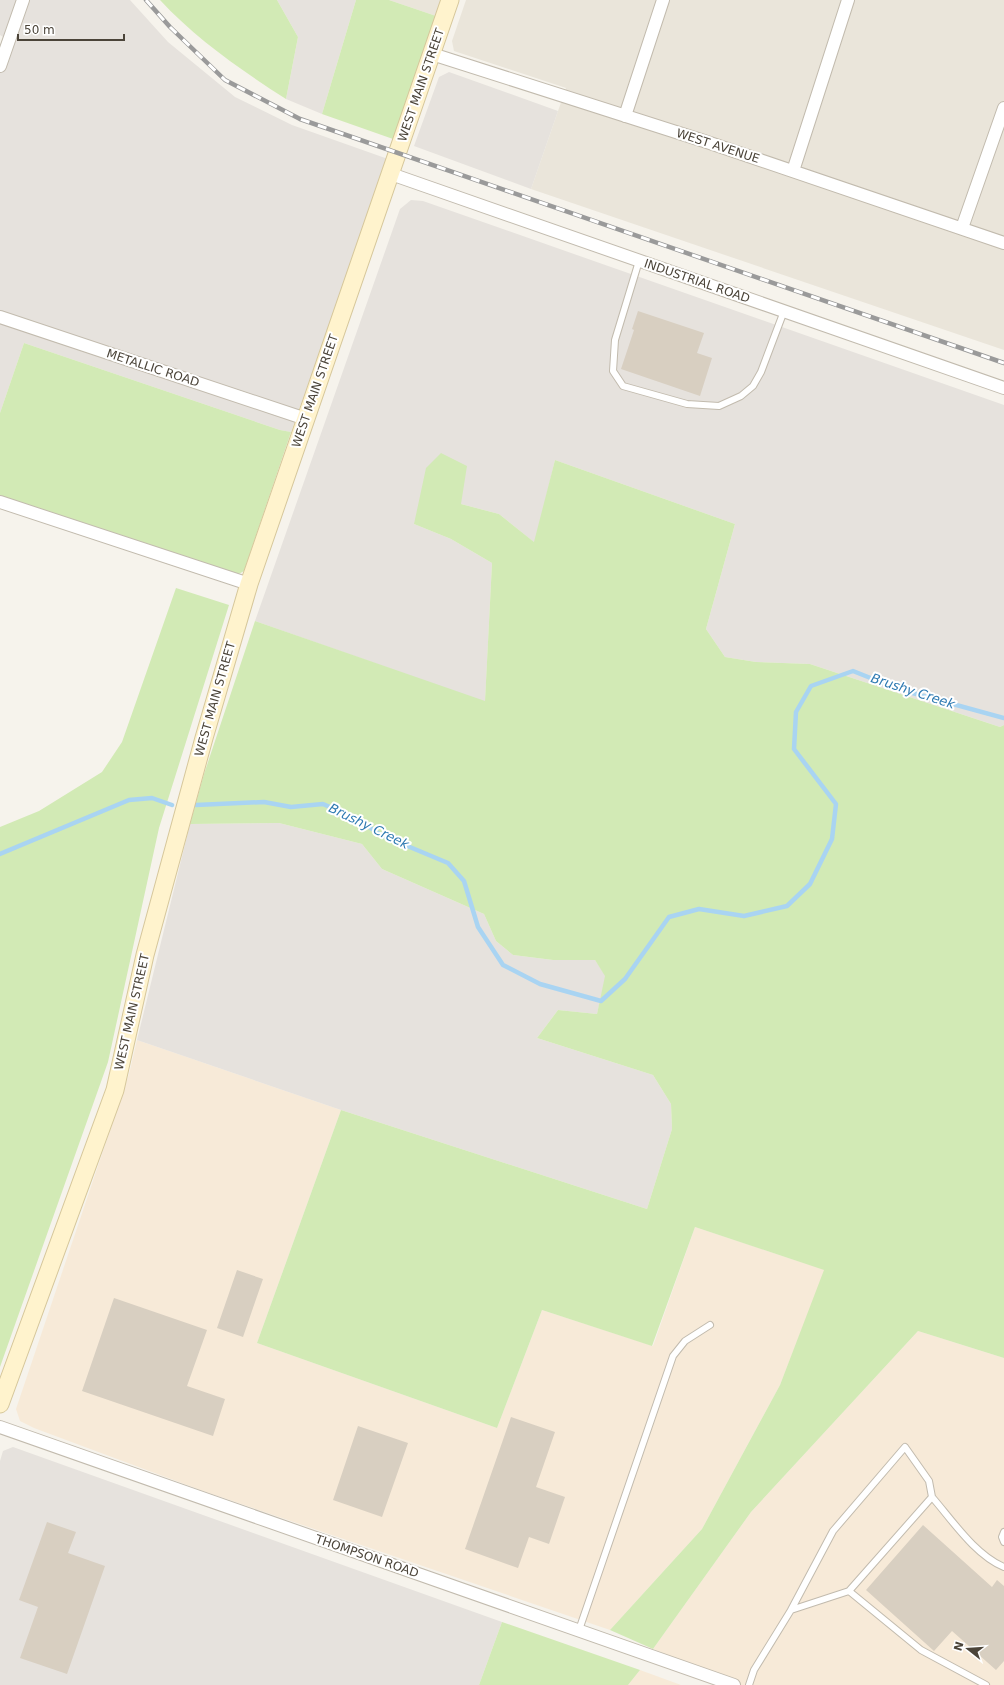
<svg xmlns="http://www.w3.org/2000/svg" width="1004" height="1685" font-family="'DejaVu Sans',sans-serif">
<rect width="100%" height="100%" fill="#f6f3ec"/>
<path fill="#eae5da" d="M 389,0 L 441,0 L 436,16 Z
M 466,0 L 1004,0 L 1004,350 L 531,189 L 566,88 L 454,51 L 452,41 Z"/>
<path fill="#f7ead8" d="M 137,1040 L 341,1110 L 257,1343 L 497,1428 L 542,1310 L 653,1346 L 695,1227 L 825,1270 L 780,1385 L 702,1529 L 610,1630 L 203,1491 L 34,1428 L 20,1421 L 16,1409 L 129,1074 Z
M 918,1331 L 1004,1358 L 1004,1685 L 739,1685 L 653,1649 L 751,1512 Z
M 640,1670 L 681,1685 L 628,1685 Z"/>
<path fill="#e6e2dd" d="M 0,0 L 130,0 L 168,42 L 235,97 L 292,125 L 388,159 L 291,432 L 280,430 L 24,343 L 0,413 L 0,45 L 3,37 L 0,35 Z
M 277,0 L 356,0 L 322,114 L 286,99 L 298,37 Z
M 449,72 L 558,111 L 531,189 L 414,146 L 439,77 Z
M 411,200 L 423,201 L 1004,405 L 1004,725 L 1000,727 L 810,664 L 756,662 L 725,657 L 706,629 L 735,524 L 555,460 L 535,543 L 499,514 L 461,504 L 414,524 L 451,539 L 492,563 L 485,702 L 255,621 L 400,209 Z
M 279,823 L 362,844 L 382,869 L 484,914 L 496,941 L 513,955 L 553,960 L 595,960 L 606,976 L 597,1014 L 558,1010 L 537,1038 L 653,1075 L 671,1104 L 672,1129 L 647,1209 L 341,1110 L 137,1040 L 190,824 Z
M 13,1447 L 502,1622 L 479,1685 L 0,1685 L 0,1461 L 3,1451 Z"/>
<path fill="#d2eab5" d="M 160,0 L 277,0 L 298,37 L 286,99 C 241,70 196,39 160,0 Z
M 356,0 L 389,0 L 436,16 L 393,139 L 322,114 Z
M 24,343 L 280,430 L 291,432 L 244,571 L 230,579 L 0,500 L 0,413 Z
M 441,453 L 467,466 L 461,504 L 499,514 L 534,542 L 555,460 L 735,524 L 706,629 L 725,657 L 756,662 L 810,664 L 1000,727 L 1004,725 L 1004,1358 L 918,1331 L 751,1512 L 653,1649 L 610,1630 L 702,1529 L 780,1385 L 824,1270 L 695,1227 L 652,1346 L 542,1310 L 497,1428 L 257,1343 L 341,1110 L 647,1209 L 672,1129 L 671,1104 L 653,1075 L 537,1038 L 558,1010 L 597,1014 L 605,976 L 595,960 L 553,960 L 513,955 L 496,941 L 484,914 L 382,869 L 362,844 L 279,823 L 190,824 L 204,774 L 255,621 L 485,701 L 492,563 L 451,539 L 414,524 L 426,468 Z
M 176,588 L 229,605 L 159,828 L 108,1062 L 0,1367 L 0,827 L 39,811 L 102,772 L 122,742 Z
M 502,1622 L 640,1670 L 628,1685 L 479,1685 Z"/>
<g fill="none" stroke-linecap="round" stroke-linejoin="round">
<path stroke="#a9d4f2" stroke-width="4.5" d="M 196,805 L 264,802 L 291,807 L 323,804 L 357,819 L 381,835 L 448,863 L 464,881 L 478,927 L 503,965 L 540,984 L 601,1001 L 625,979 L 669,917 L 699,909 L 744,916 L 787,906 L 810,884 L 832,839 L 836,804 L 794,749 L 796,712 L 811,686 L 853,671 L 898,689 L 1004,718
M 0,854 L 129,800 L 152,798 L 172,805"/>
</g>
<path fill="#d8cfc1" d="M 638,311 L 704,333 L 697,353 L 712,358 L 700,396 L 621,369 L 634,330 L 632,329 Z
M 237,1270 L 263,1279 L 243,1337 L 217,1328 Z
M 114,1298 L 207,1330 L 187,1386 L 225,1399 L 213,1436 L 82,1391 Z
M 511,1417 L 555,1432 L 536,1487 L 565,1497 L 549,1544 L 529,1537 L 518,1568 L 465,1549 Z
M 358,1426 L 408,1443 L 382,1517 L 333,1500 Z
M 47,1522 L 76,1532 L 68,1553 L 105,1566 L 67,1674 L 20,1658 L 38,1607 L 19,1600 Z
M 923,1525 L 992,1587 L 997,1580 L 1004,1586 L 1004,1661 L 996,1670 L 952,1631 L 934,1651 L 866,1590 Z"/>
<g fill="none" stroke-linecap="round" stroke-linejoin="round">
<g stroke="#c2bbae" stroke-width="8">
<path id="service" d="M 639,261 L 615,340 L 613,371 L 623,386 L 687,404 L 719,406 L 741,396 L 753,386 L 761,372 L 784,311
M 1004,1532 L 1002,1537 L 1004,1542
M 849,1591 L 932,1497 C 952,1520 975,1555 1004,1567
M 791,1610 L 833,1531 L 905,1447 L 929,1481 L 932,1497
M 579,1630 L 673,1356 L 685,1341 L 710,1325
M 749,1685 L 754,1670 L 791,1610 L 849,1591 L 921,1650 L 986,1685"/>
</g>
<g stroke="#c2bbae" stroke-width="14">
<path id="minor" d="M 432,54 L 704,141 L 1004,243
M 0,66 L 23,0
M 625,116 L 663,0
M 793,171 L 848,0
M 391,174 L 1004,388
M 962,228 L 1004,108
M 0,317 L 306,419
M 0,502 L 249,584
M 0,1427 L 734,1685"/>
</g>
<g stroke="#d6c79b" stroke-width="19">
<path id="secondary" d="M 0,1404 L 115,1090 L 145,955 L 204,738 L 249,584 L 450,0"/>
</g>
<use href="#service" stroke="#fff" stroke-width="6"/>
<use href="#minor" stroke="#fff" stroke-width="12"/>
<use href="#secondary" stroke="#fff3cd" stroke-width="17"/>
<g stroke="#9a9a9a" stroke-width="4.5">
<path id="rail" d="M 146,0 L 170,27 L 225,80 L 300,119 L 1004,363"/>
</g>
<use href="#rail" stroke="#fff" stroke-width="3" stroke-dasharray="9" stroke-linecap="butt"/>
</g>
<g text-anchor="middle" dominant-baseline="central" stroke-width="4" stroke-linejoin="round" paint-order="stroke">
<g font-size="12" fill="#4b4439" stroke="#fff">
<text transform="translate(421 85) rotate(-71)">WEST MAIN STREET</text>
<text transform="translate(718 146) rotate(18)">WEST AVENUE</text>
<text transform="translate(697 281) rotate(19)">INDUSTRIAL ROAD</text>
<text transform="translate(153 368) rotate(18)">METALLIC ROAD</text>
<text transform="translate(315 391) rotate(-71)">WEST MAIN STREET</text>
<text transform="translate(215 699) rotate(-74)">WEST MAIN STREET</text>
<text transform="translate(132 1012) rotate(-77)">WEST MAIN STREET</text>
<text transform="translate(367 1556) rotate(19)">THOMPSON ROAD</text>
</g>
<g font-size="13" font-style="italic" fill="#2e7ab2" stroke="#fff">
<text transform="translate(913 691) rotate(18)">Brushy Creek</text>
<text transform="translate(369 826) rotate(26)">Brushy Creek</text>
</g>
</g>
<g transform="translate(968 1649) rotate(287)" stroke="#ffffff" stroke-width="3" paint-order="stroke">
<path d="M0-3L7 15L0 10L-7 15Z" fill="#4b4439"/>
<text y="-6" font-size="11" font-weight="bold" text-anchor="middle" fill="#4b4439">N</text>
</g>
<path d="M18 34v6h106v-6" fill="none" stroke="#4b4439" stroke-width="2"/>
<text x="24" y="34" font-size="12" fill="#4b4439" stroke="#ffffff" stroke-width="3" paint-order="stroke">50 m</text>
</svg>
